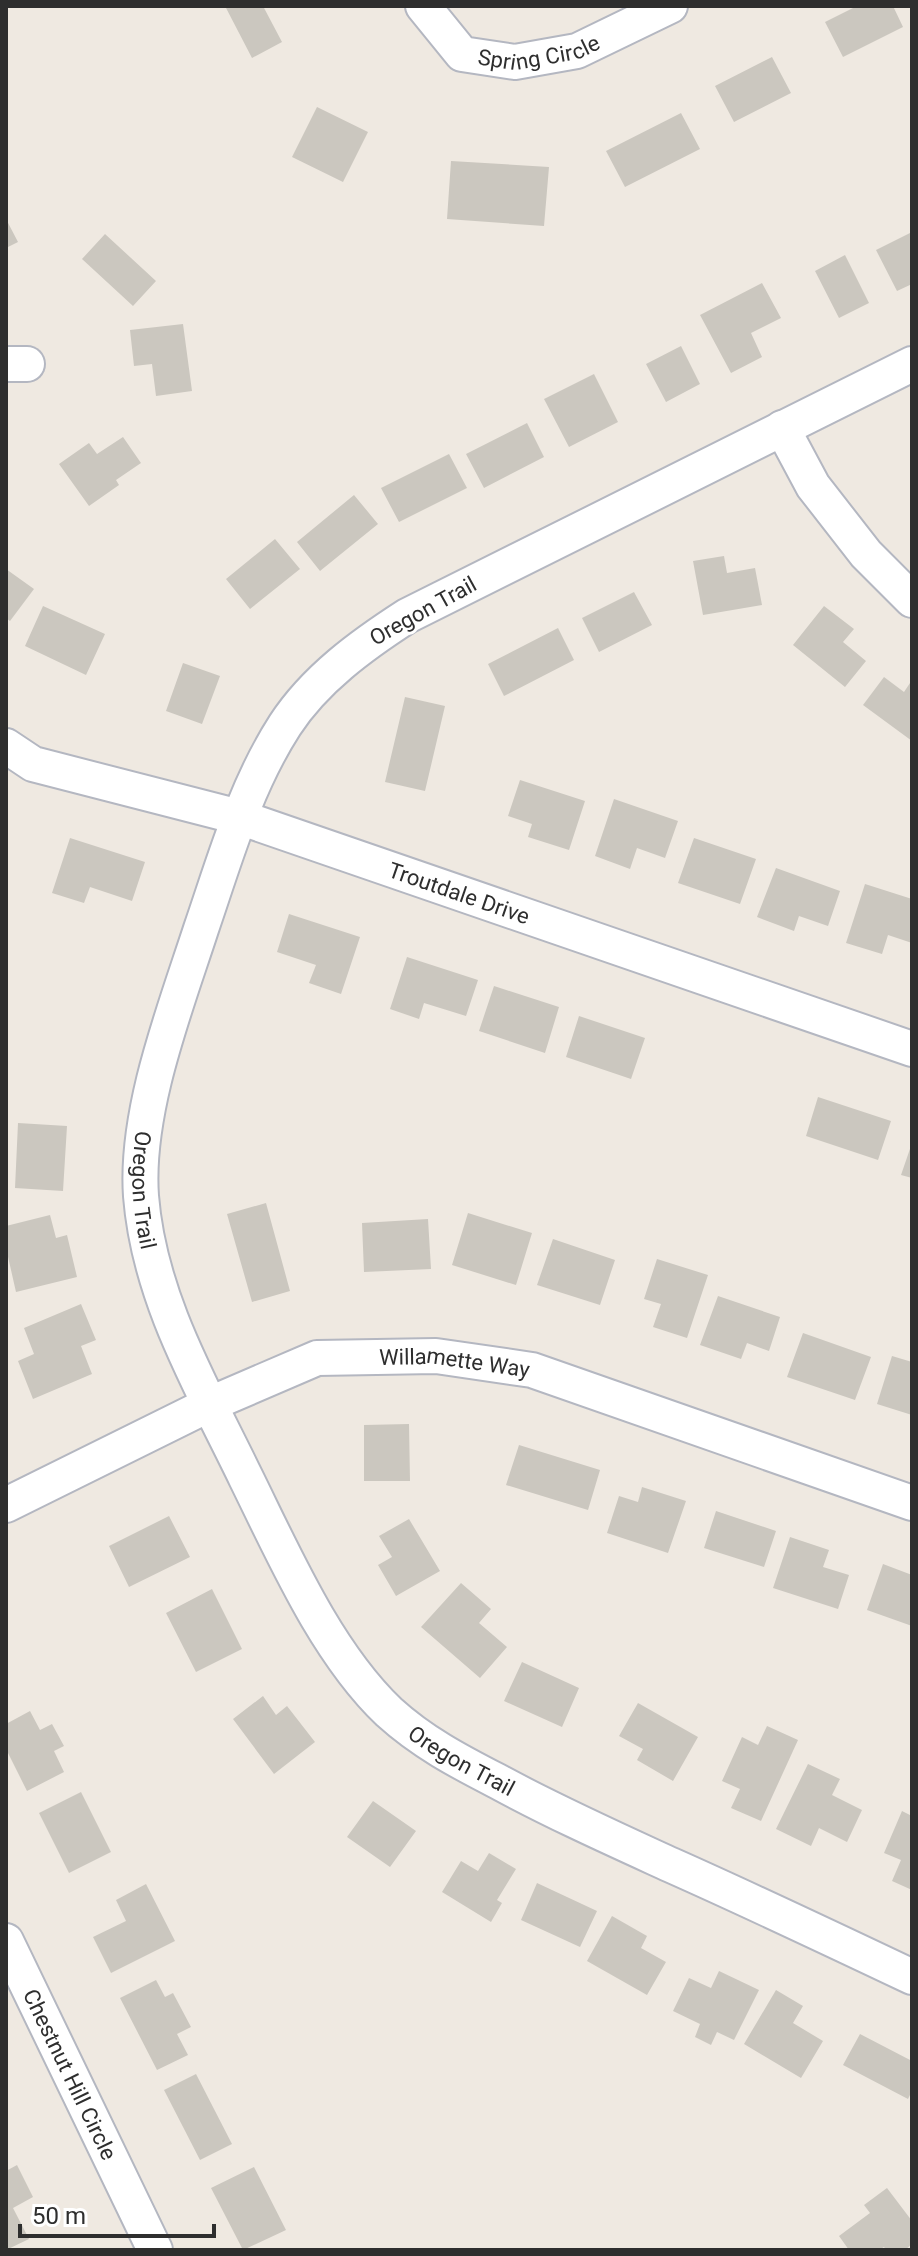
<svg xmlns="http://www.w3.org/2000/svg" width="918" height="2256" font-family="Roboto,sans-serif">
<rect width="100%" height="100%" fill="#efe9e1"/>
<path fill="#cbc7bf" d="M 225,6 L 263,6 L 282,42 L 252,58 Z
M 857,6 L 893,6 L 903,27 L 843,57 L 825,22 Z
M 772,57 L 791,93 L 734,122 L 715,86 Z
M 317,107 L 368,132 L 343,182 L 292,157 Z
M 681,113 L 700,149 L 625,187 L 606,151 Z
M 451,161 L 549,167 L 544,226 L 447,219 Z
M 6,219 L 18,242 L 6,248 Z
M 912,232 L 912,284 L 897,291 L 876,250 Z
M 105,234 L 156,281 L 133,306 L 82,259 Z
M 845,255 L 869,303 L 839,318 L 815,271 Z
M 762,283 L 781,318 L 751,333 L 762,357 L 731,373 L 700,315 Z
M 183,324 L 192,391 L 156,396 L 152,364 L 134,366 L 130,330 Z
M 681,346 L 700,384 L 666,402 L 646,364 Z
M 594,374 L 618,422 L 569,447 L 544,399 Z
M 527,423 L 544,457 L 484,488 L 466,454 Z
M 123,437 L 141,463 L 116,480 L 119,485 L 89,506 L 59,464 L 89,443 L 97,454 Z
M 449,454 L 467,488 L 399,522 L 381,488 Z
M 354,495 L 378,524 L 320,571 L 297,542 Z
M 275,539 L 300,569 L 250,609 L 226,579 Z
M 724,556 L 727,573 L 755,568 L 762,605 L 703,615 L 693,561 Z
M 6,569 L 34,589 L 10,621 L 6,618 Z
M 634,592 L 652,625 L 599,652 L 582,618 Z
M 43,606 L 105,634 L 86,675 L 25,646 Z
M 824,606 L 854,629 L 843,642 L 866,661 L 845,687 L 793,645 Z
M 558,628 L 574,660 L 504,696 L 488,664 Z
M 183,663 L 220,676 L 202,724 L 166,711 Z
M 884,677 L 904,692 L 912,680 L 912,741 L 863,705 Z
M 405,697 L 445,706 L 425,791 L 385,782 Z
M 520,780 L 585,801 L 569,850 L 528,837 L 532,824 L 508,816 Z
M 614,799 L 678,821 L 665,858 L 637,848 L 630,869 L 595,856 Z
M 70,838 L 145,862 L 132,901 L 90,887 L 84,903 L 52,893 Z
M 694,838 L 756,859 L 740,904 L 678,883 Z
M 776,868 L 840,891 L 828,926 L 799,916 L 794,931 L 757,917 Z
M 865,884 L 912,899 L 912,943 L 888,935 L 882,954 L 846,943 Z
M 289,914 L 360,937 L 341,994 L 309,983 L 316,965 L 277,952 Z
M 407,957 L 478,980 L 466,1016 L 424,1003 L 419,1019 L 390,1009 Z
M 494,986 L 559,1007 L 545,1053 L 479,1031 Z
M 579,1016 L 645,1038 L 631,1079 L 566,1057 Z
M 818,1097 L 891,1121 L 878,1160 L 806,1136 Z
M 18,1123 L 67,1126 L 63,1191 L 15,1188 Z
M 912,1143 L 912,1178 L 901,1175 Z
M 266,1203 L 290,1291 L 252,1302 L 227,1214 Z
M 468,1213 L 532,1233 L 516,1285 L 452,1265 Z
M 50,1215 L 56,1238 L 67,1235 L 77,1277 L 16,1292 L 6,1248 L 6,1226 Z
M 428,1219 L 431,1269 L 364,1272 L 362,1223 Z
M 553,1239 L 615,1260 L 600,1305 L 537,1285 Z
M 657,1259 L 708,1275 L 687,1338 L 653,1327 L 661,1304 L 644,1299 Z
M 718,1296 L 780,1317 L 769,1351 L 747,1343 L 741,1359 L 700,1345 Z
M 81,1304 L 96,1340 L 81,1346 L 92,1374 L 33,1399 L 18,1361 L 34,1354 L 24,1328 Z
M 803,1333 L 871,1357 L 855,1400 L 787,1377 Z
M 892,1356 L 912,1362 L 912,1415 L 877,1404 Z
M 409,1424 L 410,1481 L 364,1481 L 364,1425 Z
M 519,1445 L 600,1470 L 588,1510 L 506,1485 Z
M 642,1487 L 686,1501 L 668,1553 L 607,1533 L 619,1496 L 638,1502 Z
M 716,1511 L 776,1531 L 764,1567 L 704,1548 Z
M 169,1516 L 190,1557 L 129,1587 L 109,1546 Z
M 409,1519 L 440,1571 L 396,1596 L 378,1565 L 392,1557 L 379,1536 Z
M 790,1537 L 829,1550 L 823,1567 L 849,1575 L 838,1609 L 773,1588 Z
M 883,1564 L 912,1575 L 912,1626 L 867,1610 Z
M 461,1583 L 491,1609 L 479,1623 L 507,1647 L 480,1678 L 421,1627 Z
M 212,1589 L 242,1649 L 196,1672 L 166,1613 Z
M 522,1662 L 579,1688 L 562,1727 L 504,1701 Z
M 263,1696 L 276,1715 L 287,1706 L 315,1742 L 274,1774 L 233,1719 Z
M 638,1703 L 698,1737 L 673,1781 L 637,1760 L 643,1749 L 619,1736 Z
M 30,1711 L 40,1730 L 52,1724 L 64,1746 L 54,1751 L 64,1772 L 27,1791 L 6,1749 L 6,1724 Z
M 767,1726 L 798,1740 L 761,1821 L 731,1808 L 740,1789 L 722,1781 L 742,1737 L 758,1745 Z
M 808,1764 L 840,1779 L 832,1795 L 862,1810 L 847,1842 L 819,1828 L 811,1846 L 776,1829 Z
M 81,1792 L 111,1852 L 69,1873 L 39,1813 Z
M 373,1801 L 416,1831 L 390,1867 L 347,1837 Z
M 902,1811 L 912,1816 L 912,1890 L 892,1881 L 901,1860 L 884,1853 Z
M 489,1853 L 516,1869 L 497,1900 L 502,1903 L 491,1922 L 442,1892 L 461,1861 L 478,1871 Z
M 537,1883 L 597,1911 L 580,1947 L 521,1920 Z
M 146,1884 L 175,1941 L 111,1973 L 93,1937 L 126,1921 L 116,1900 Z
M 612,1916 L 647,1936 L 641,1948 L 666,1962 L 647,1995 L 587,1961 Z
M 719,1971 L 759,1990 L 734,2040 L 717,2032 L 711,2045 L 695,2037 L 700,2024 L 673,2011 L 689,1978 L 711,1988 Z
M 156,1980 L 165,1997 L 173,1993 L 191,2027 L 177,2034 L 188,2055 L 157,2070 L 120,1998 Z
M 776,1990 L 803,2006 L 793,2023 L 823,2041 L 801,2078 L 744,2044 Z
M 860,2034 L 912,2061 L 912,2091 L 908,2099 L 843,2065 Z
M 196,2074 L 232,2144 L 200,2160 L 164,2090 Z
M 17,2165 L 33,2197 L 13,2208 L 29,2239 L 6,2250 L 6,2171 Z
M 254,2167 L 286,2230 L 243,2250 L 211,2188 Z
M 887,2188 L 912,2221 L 912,2244 L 905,2250 L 886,2250 L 884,2247 L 879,2250 L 849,2250 L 839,2236 L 870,2213 L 864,2205 Z"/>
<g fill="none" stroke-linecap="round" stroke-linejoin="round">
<g stroke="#b4b7c1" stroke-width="38">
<g id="minor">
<path id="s1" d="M 423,6 L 462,54 L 515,62 L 577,51 L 670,6"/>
<path d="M 6,364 L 27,364"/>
<path id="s2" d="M 912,364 L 407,616 C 362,645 315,679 285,725 C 245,787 225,859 201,929 C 175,1009 135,1111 141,1196 C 149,1298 202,1387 246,1478 C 284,1555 326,1652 389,1712 C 422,1742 458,1761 497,1781 C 554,1812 612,1838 671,1865 C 752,1901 832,1939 912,1977"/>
<path d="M 782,428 L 813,486 L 866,554 L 912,600"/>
<path id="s3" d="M 6,746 L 33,764 L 239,817 L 912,1049"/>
<path id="s4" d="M 6,1505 L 210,1404 L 317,1358 L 436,1356 L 532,1370 L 912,1503"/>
<path id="s5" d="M 6,1941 L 155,2250"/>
</g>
</g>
<use href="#minor" stroke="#fff" stroke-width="34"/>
</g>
<g text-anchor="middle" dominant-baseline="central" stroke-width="6" stroke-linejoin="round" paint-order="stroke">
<g font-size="22" fill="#2e2e2e" stroke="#fff">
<text stroke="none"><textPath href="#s1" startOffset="140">Spring Circle</textPath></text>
<text transform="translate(423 611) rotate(-29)">Oregon Trail</text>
<text stroke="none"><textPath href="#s3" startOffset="478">Troutdale Drive</textPath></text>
<text stroke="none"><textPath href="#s2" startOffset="1220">Oregon Trail</textPath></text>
<text stroke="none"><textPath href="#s4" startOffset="482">Willamette Way</textPath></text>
<text stroke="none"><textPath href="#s2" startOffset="1892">Oregon Trail</textPath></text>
<text stroke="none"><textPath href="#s5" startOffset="148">Chestnut Hill Circle</textPath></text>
</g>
</g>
<rect width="918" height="2256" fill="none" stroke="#2e2e2e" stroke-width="16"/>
<path d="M20 2224v12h194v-12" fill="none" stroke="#2e2e2e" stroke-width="4"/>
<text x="32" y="2224" font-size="24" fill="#2e2e2e" stroke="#ffffff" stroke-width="6" paint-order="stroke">50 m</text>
</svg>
